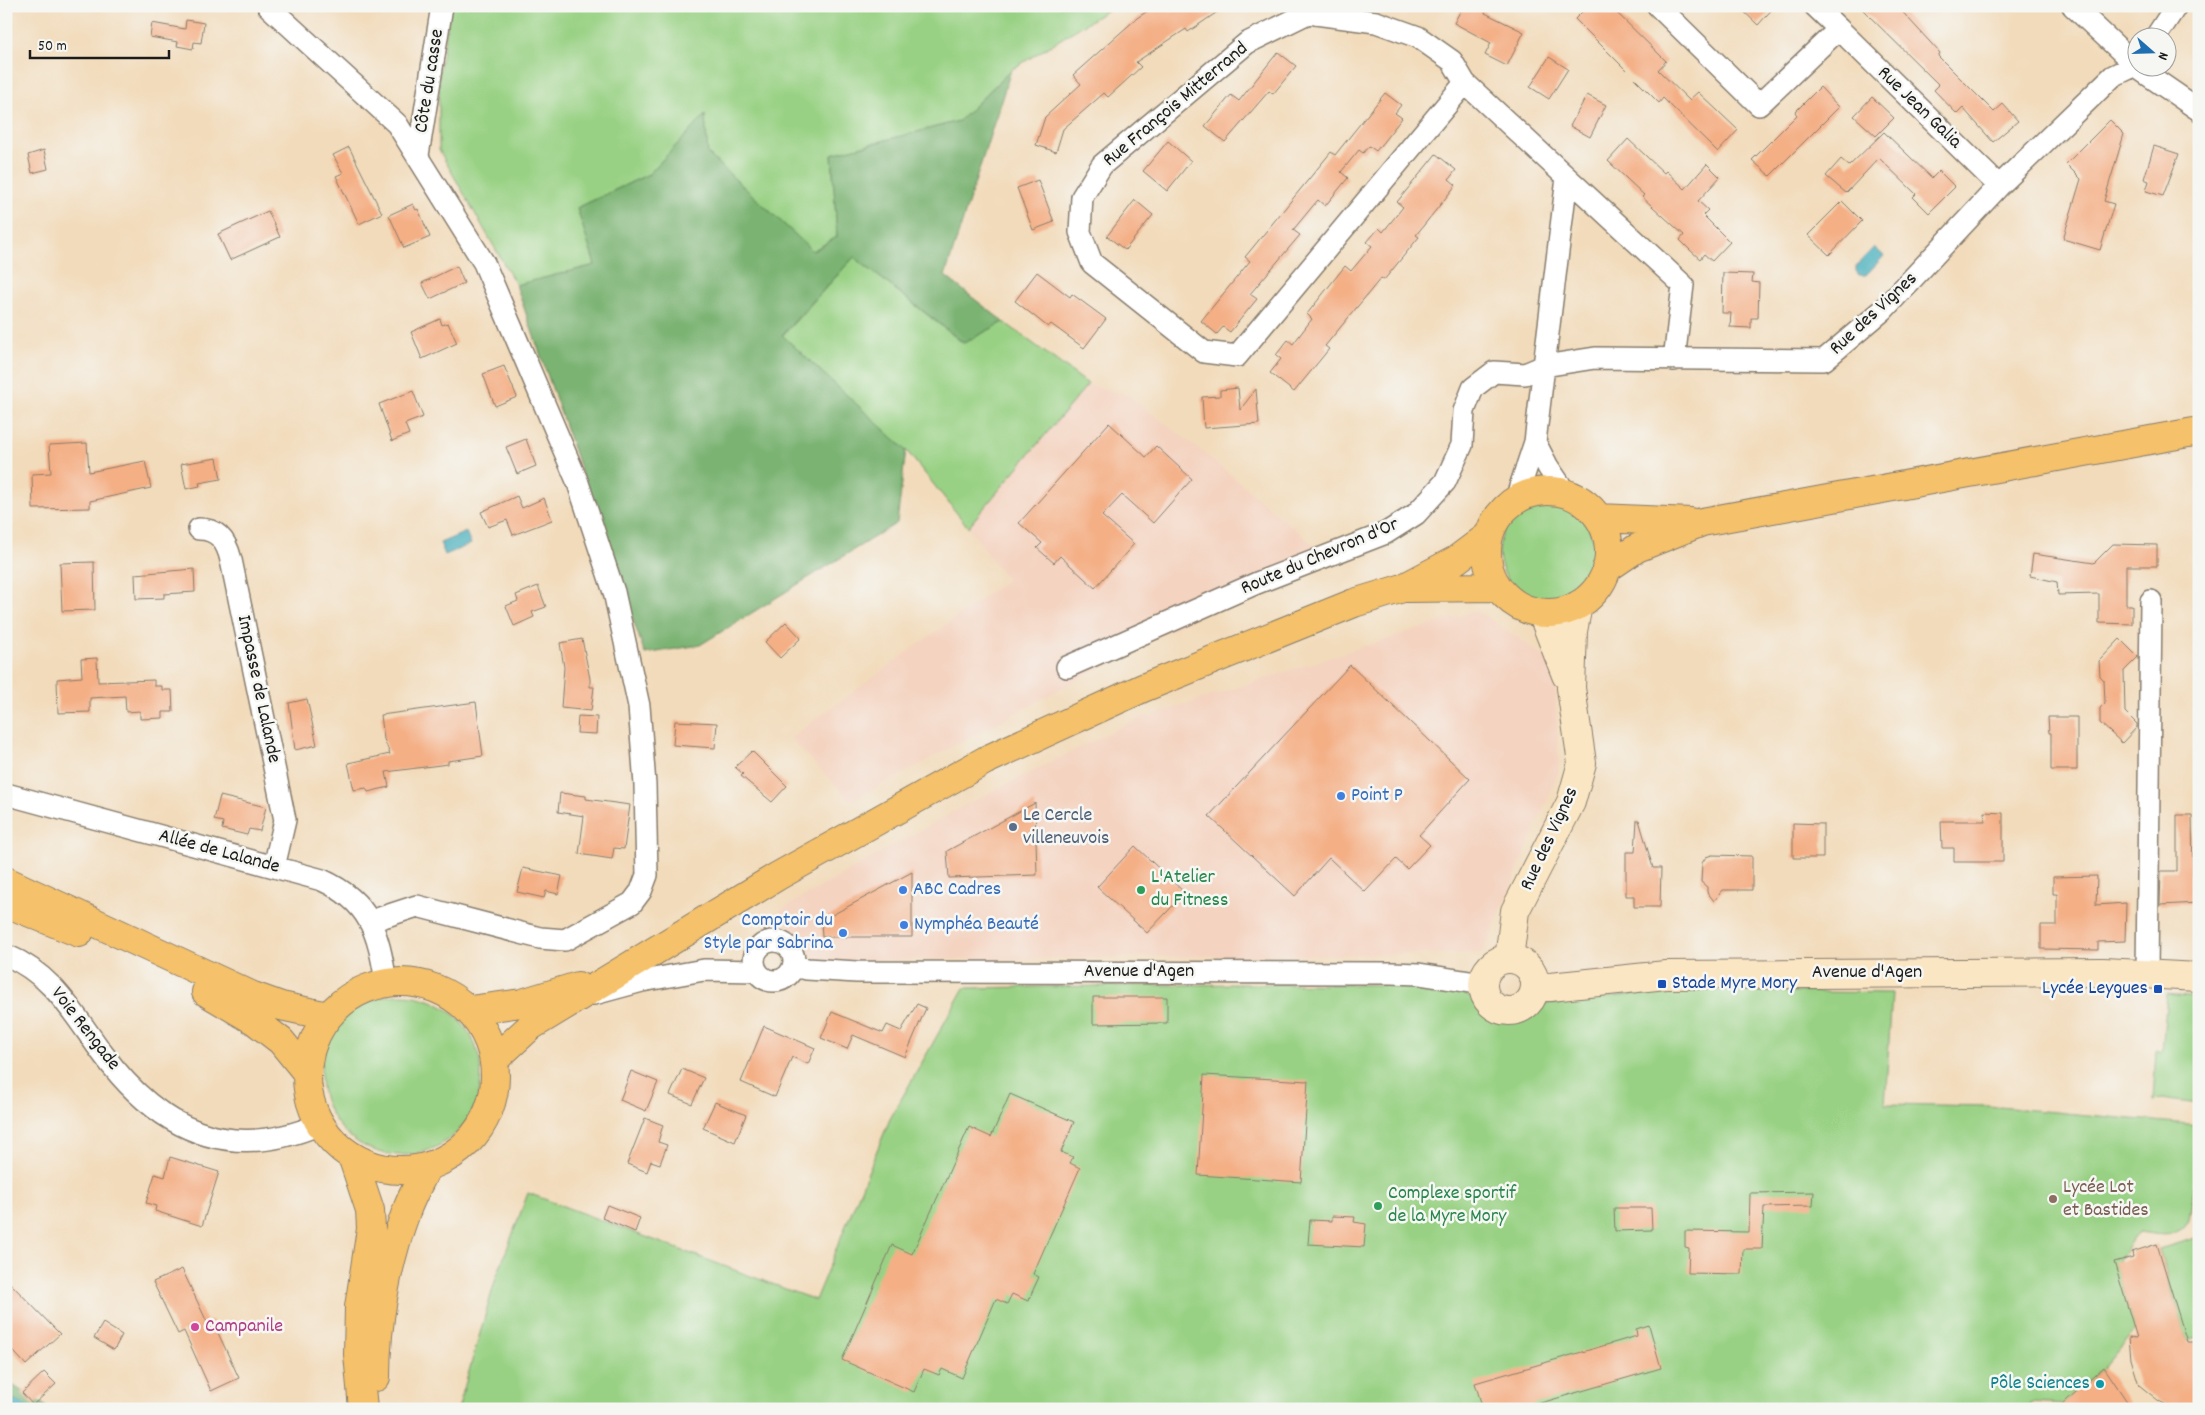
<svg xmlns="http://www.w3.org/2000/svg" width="2205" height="1415" font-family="Dekko,sans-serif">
<rect width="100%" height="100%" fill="#f6f6f2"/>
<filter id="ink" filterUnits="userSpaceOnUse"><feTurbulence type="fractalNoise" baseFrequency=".02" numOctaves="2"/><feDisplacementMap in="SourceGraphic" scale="10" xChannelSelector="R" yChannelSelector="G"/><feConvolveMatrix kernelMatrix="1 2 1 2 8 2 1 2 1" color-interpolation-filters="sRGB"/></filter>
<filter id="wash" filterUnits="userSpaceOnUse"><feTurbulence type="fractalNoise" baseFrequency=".0096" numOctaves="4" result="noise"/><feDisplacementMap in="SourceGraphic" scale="20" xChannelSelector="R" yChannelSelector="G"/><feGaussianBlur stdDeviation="1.12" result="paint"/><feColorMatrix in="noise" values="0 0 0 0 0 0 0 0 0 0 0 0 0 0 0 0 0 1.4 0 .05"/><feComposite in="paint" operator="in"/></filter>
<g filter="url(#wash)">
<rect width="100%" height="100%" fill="#f2dbbb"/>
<path fill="#f4d3c0" d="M 1088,384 L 1129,396 L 1209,457 L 1320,550 L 851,801 L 790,738 L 1007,580 L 968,527 Z
M 1477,610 L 1554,663 L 1559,771 L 1483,953 L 817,961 L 777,912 L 967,804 L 1131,722 Z"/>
<path fill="#99d184" stroke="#5a7650" d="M 451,6 L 1114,6 L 1011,70 L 959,121 L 832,154 L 837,237 L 812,251 L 707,154 L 705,116 L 649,174 L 577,208 L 595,265 L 516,285 L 439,150 L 439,73 Z
M 854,257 L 963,343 L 1004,322 L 1088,384 L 968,527 L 906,450 L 782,336 Z
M1499 552a48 48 0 1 1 96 0a48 48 0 1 1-96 0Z
M 1243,984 L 1426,985 L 1472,997 L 1488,1018 L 1526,1022 L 1545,1004 L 1674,990 L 1892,993 L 1885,1104 L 1988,1106 L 2199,1125 L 2199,1156 L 2189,1220 C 2180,1241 2157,1234 2139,1232 L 2115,1264 L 2135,1330 L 2104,1367 L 2063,1404 L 2031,1402 L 2030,1409 L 458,1409 L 496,1278 L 528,1193 L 815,1300 L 890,1119 L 964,988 Z
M 2167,994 L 2199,997 L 2199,1104 L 2162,1099 L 2153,1101 L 2156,1050 L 2162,1052 Z
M321 1075a80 80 0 1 1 160 0a80 80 0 1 1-160 0Z
M 2199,1237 L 2199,1336 L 2186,1340 L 2159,1249 Z"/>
<path fill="#7ab372" stroke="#4b6847" d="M 1011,70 L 945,276 L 1004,322 L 964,343 L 854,257 L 782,335 L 906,450 L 897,523 L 700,645 L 645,654 L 516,285 L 595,265 L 577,208 L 649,174 L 705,115 L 708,154 L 813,251 L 837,237 L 832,154 L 959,121 Z
M 6,1381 L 50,1409 L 6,1409 Z"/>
<path fill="#3cabba" stroke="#2c646b" d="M 1874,247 L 1884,256 L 1866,275 L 1859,275 L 1856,271 L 1856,266 Z
M 466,532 L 471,544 L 445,555 L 440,543 Z
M 6,1396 L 34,1409 L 6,1408 Z"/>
<g id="blocks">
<path fill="#f4af85" d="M 1155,6 L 1226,6 L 1188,32 L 1186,29 L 1136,62 L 1141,67 L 1108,97 L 1104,93 L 1063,129 L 1056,152 L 1036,145 L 1045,117 L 1081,84 L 1073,75 L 1137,18 Z
M 1463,6 L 1488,6 L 1485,13 L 1524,32 L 1507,66 L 1485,55 L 1491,43 L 1454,23 Z
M 1588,6 L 1610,6 L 1666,61 L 1658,70 L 1689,100 L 1698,92 L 1738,130 L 1718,152 L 1663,98 L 1659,103 L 1575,19 Z
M 1738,6 L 1775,6 L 1758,25 Z
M 1859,6 L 1897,6 L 1940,53 L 1938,56 L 1994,112 L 2003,104 L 2018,121 L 1993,142 L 1963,108 L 1957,114 L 1934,90 L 1939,85 Z
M 186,20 L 204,23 L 201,43 L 194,42 L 193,49 L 177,46 L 178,42 L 150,37 L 152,23 L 185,29 Z
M 1278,52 L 1296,66 L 1273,94 L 1269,91 L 1225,142 L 1205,126 L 1231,95 L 1239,101 Z
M 1549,57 L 1568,69 L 1549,99 L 1530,87 Z
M 1820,87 L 1839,107 L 1770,176 L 1752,160 L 1797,115 L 1795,112 Z
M 1385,93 L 1401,105 L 1395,113 L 1402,118 L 1376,151 L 1369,146 L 1363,153 L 1359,150 L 1341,172 L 1348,178 L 1325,206 L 1318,200 L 1312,207 L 1293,230 L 1300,235 L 1250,294 L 1257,299 L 1230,332 L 1223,327 L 1217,334 L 1201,321 L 1250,261 L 1245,257 L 1331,152 L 1335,155 Z
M 1587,95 L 1606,105 L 1590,137 L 1570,126 Z
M 1872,97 L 1894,118 L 1876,136 L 1854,116 Z
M 2110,120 L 2124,134 L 2104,201 L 2114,204 L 2100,250 L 2063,239 L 2081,179 L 2066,164 Z
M 1884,132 L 1932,178 L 1939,171 L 1955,187 L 1929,213 L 1913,197 L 1916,194 L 1879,158 L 1846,193 L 1826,176 L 1841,159 L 1849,166 Z
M 1628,139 L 1664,173 L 1666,171 L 1685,189 L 1707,164 L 1720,177 L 1698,201 L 1708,210 L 1703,215 L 1730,242 L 1712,261 L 1704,254 L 1700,259 L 1690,250 L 1680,240 L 1684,235 L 1642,197 L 1644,195 L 1608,161 Z
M 1168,141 L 1191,161 L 1167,191 L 1143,171 Z
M 2154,146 L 2179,154 L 2163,196 L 2146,191 L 2149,181 L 2144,179 Z
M 349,147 L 382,213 L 359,224 L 336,176 L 343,173 L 333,155 Z
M 44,150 L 48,169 L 32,173 L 28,155 Z
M 1436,154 L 1456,170 L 1449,179 L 1456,185 L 1416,235 L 1419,237 L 1384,280 L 1381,278 L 1325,346 L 1329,349 L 1294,392 L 1270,373 L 1281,359 L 1276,355 L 1288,340 L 1293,344 L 1312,319 L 1307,314 L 1345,266 L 1351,271 L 1372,246 L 1367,242 L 1379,228 L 1383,232 L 1403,207 L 1397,202 Z
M 1038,180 L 1054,222 L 1033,230 L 1017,188 Z
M 1135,200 L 1153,215 L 1125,250 L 1107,236 Z
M 1842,201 L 1862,221 L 1829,255 L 1808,235 Z
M 413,204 L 416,210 L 418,209 L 430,237 L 404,248 L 389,215 Z
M 268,211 L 280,237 L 230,260 L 218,234 Z
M 457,266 L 464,283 L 430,299 L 422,283 Z
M 1037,272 L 1070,297 L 1072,294 L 1106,319 L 1084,348 L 1051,324 L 1048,327 L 1015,301 Z
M 1723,273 L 1753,274 L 1752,282 L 1759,283 L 1758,318 L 1751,318 L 1751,328 L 1730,327 L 1731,313 L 1722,313 Z
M 440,319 L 442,325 L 448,323 L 457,343 L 422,359 L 411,332 Z
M 504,366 L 517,397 L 495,406 L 483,374 Z
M 1238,388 L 1240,410 L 1256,389 L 1259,424 L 1204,428 L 1202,397 L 1220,396 L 1220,390 Z
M 413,391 L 423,417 L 405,424 L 409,434 L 392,441 L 379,404 Z
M 1109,423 L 1146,457 L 1156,446 L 1192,479 L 1153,523 L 1122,495 L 1102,516 L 1134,544 L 1095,588 L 1060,556 L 1054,563 L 1037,548 L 1042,543 L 1019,523 Z
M 526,439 L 536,466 L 517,474 L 506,447 Z
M 87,443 L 89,472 L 145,461 L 151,488 L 90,501 L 90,508 L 33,509 L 32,474 L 51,473 L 49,445 Z
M 217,458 L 221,479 L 199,483 L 200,486 L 186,489 L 181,464 Z
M 517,496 L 522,508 L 544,498 L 552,520 L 513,535 L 507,520 L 488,527 L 481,512 Z
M 2113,544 L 2157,545 L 2157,566 L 2126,566 L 2126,605 L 2132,605 L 2132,624 L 2099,623 L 2099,594 L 2058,595 L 2057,582 L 2030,576 L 2033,554 L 2094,563 Z
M 94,562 L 95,610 L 62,611 L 60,563 Z
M 194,569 L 195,592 L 164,594 L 164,598 L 136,599 L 135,574 Z
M 538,586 L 546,607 L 532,612 L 534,617 L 514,626 L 506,606 L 518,601 L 516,595 Z
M 786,622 L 801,638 L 780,658 L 765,642 Z
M 582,639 L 590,679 L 590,687 L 594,687 L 591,711 L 561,708 L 564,667 L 560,643 Z
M 2120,639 L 2138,657 L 2124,671 L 2125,712 L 2137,724 L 2137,727 L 2122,743 L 2100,723 L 2100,708 L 2105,703 L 2104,680 L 2100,676 L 2099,661 Z
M 97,658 L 98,682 L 154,680 L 154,686 L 162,686 L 162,690 L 172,690 L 173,712 L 163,712 L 163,718 L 140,719 L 140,711 L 126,712 L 125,696 L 90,698 L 90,712 L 58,713 L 57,679 L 82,677 L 81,659 Z
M 1350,665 L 1470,779 L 1419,835 L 1430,845 L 1407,869 L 1396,859 L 1365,892 L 1329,858 L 1295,896 L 1209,816 Z
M 307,699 L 317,745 L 295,750 L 289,703 Z
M 476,702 L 483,756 L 448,761 L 448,764 L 386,772 L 389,787 L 368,792 L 366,788 L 354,790 L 348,763 L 390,754 L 384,739 L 381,715 Z
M 578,716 L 597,717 L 596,734 L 577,733 Z
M 2048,717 L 2077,717 L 2077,770 L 2051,770 L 2051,733 L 2049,733 Z
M 675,721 L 717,723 L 715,748 L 673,745 Z
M 752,751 L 787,786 L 772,802 L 741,776 L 743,774 L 735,767 Z
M 560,793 L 586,796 L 586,799 L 630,805 L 624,849 L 614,848 L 612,859 L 579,854 L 584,816 L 558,812 Z
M 220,796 L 266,807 L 260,831 L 249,829 L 247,835 L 222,829 L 223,822 L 214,820 Z
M 1035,803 L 1037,875 L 949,878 L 947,851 Z
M 1984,812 L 2003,813 L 2003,862 L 1954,862 L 1954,848 L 1942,848 L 1941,821 L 1985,821 Z
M 2177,815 L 2192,815 L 2193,876 L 2199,876 L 2199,903 L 2160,905 L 2161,871 L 2177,871 Z
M 1637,820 L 1639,820 L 1653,868 L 1661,868 L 1660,907 L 1634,907 L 1634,896 L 1626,896 L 1626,852 L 1635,852 Z
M 1793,823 L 1823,824 L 1823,858 L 1793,858 Z
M 1135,846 L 1185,893 L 1147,933 L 1097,887 Z
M 1712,855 L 1752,856 L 1752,890 L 1723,890 L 1714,901 L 1707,892 L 1707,887 L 1701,882 L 1702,863 L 1706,857 Z
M 523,868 L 562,876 L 558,894 L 546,891 L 544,898 L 517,892 Z
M 912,872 L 912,937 L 822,937 L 821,921 Z
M 2097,876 L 2096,905 L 2126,903 L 2125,941 L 2098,942 L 2098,950 L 2041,949 L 2041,925 L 2057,925 L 2057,894 L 2053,894 L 2053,877 Z
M 1093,997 L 1167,997 L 1167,1023 L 1093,1024 Z
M 917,1004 L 926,1008 L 905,1057 L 853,1035 L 847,1049 L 821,1038 L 832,1012 L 883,1033 L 887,1025 L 901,1031 Z
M 764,1026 L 815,1048 L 808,1064 L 792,1057 L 775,1097 L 741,1082 Z
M 682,1069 L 704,1078 L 692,1104 L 670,1095 Z
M 631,1071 L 658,1082 L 646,1111 L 620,1100 Z
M 1204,1075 L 1308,1081 L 1301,1182 L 1198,1175 Z
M 1010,1094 L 1074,1122 L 1061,1152 L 1073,1157 L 1070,1163 L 1080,1168 L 1033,1274 L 1039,1277 L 1028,1301 L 1012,1294 L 1007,1304 L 996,1299 L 962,1378 L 942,1369 L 939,1375 L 924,1369 L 914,1392 L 842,1360 L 892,1245 L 912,1254 L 969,1127 L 991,1137 Z
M 715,1102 L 746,1115 L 735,1142 L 703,1128 Z
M 645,1118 L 663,1125 L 658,1142 L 667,1145 L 660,1164 L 651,1161 L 647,1172 L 627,1164 Z
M 170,1157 L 219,1172 L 202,1226 L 155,1211 L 156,1206 L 146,1203 L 155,1174 L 165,1177 Z
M 1814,1192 L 1813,1206 L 1764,1207 L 1762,1249 L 1743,1249 L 1742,1274 L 1688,1273 L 1689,1248 L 1685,1247 L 1685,1231 L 1749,1232 L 1750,1193 Z
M 607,1205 L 640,1218 L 635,1232 L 602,1218 Z
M 1614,1208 L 1651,1208 L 1652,1230 L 1615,1231 Z
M 1332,1216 L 1355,1217 L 1354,1222 L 1366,1224 L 1364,1247 L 1308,1244 L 1310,1220 L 1332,1221 Z
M 2157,1244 L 2187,1342 L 2199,1342 L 2199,1409 L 2174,1409 L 2159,1401 L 2139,1385 L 2131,1359 L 2129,1337 L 2137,1338 L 2114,1262 L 2133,1257 L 2132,1252 Z
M 182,1269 L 207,1322 L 212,1320 L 239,1378 L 211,1391 L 184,1331 L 178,1334 L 153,1282 Z
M 6,1279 L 60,1334 L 26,1365 L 6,1343 Z
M 103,1323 L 122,1335 L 114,1350 L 94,1338 Z
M 1649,1325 L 1661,1368 L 1520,1409 L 1483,1409 L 1475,1383 L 1637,1336 L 1636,1329 Z
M 2104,1367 L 2132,1409 L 2057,1409 Z
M 44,1372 L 56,1384 L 33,1405 L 22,1393 Z"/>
</g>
</g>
<g filter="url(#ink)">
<use href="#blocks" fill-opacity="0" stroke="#877c6c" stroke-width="1"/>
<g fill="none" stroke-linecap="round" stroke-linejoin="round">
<g stroke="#877c6c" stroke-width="24">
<path id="street" d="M 268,6 L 397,124 L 484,263 L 578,483 L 614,592 L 639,706 L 645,785 L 647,875 L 641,891 L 632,903 L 565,940 L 540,938 L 417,906 L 371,921
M 1658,6 L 1759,105 L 1839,29 L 1999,186
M 1815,6 L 1839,29
M 2073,6 L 2138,67
M 2155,38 L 2176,6
M 2138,68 L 2199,110
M 1465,83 L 1237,356 L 1204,352 L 1092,263 L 1080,232 L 1082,197 L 1102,165 L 1247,43 L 1308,13 L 1376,22 L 1418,37 L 1452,61 L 1465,83 L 1683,285 L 1674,360
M 418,155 L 442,6
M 1535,442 L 1548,467 L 1565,492
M 1516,499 L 1535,442 L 1544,366 L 1595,358 L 1824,360 L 1883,310 L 1999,186 L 2113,76 L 2138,64
M 199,529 C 219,529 227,543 231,560 L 285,820 L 274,867
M 1067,667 L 1257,583 L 1386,533 L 1416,514 L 1445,482 L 1462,445 L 1464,411 L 1473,388 L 1494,372 L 1525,374 L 1544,366 L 1567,178
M 6,794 L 322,880 C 370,902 378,932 386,982
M754 961a20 20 0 1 1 40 0a20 20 0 1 1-40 0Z
M 6,955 C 54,975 74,1015 103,1054 C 159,1130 229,1163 320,1124
M 794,966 L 807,969 L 857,972 L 1392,973 L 1419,974 L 1483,984
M 2147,974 L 2151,601
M 594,994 L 642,981 L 704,970 L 757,971"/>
</g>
<g stroke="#877c6c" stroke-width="30">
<path id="secondary" d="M 1542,613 L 1566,675
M 1509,959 L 1515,911 L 1571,802 L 1582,763 L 1571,688 L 1573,631 L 1578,605
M1483 985a26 26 0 1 1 52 0a26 26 0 1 1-52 0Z
M 1535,986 L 1550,987 L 1666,975 L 2103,972 L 2199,977"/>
</g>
<g stroke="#877c6c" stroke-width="30">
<path id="primary" d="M1487 552a61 61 0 1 1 122 0a61 61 0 1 1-122 0Z
M 1599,518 L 1691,522
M 1606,569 L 1637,548 L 1702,522 L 2199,431
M 1407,588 L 1497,587
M307 1076a94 94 0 1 1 188 0a94 94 0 1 1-188 0Z
M 470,1010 L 522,1003 L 578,986
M 495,1059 L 531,1026 L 778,876 L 986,760 L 1143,688 L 1354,603 L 1403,588 L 1456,560 L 1488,536
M 352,1156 L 370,1210 L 371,1229 L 359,1307 L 358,1354 L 363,1409
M 376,1377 C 376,1323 387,1263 406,1212 C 411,1197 420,1182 427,1167"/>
</g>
<g stroke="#877c6c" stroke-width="30">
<path id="highway" d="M 6,881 L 253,996 L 281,1006 L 328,1016
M 6,903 L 79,933
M 206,992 L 255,1021 L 281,1041 L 307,1073"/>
</g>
<use href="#street" stroke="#fff" stroke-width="21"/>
<use href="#secondary" stroke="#fbe6c4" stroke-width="28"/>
<use href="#primary" stroke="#f5c16b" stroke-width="28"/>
<use href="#highway" stroke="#f5c16b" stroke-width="28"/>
</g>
</g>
<g fill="#3f7fe0" stroke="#f6f6f2" stroke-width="2">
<circle cx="1341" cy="796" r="5"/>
<circle cx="903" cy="890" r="5"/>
<circle cx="904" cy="925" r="5"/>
<circle cx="843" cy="933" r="5"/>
</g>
<circle fill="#5c6f8a" stroke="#f6f6f2" stroke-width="2" cx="1013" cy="827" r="5"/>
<g fill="#2e9e5b" stroke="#f6f6f2" stroke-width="2">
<circle cx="1141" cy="890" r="5"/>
<circle cx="1378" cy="1206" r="5"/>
</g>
<g fill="#1a4fb4" stroke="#f6f6f2" stroke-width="2">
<rect x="1657" y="979" width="10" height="10" rx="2.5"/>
<rect x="2153" y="984" width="10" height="10" rx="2.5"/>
</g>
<circle fill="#8d6e63" stroke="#f6f6f2" stroke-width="2" cx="2053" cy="1199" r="5"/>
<circle fill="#d1479c" stroke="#f6f6f2" stroke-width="2" cx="195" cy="1327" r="5"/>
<circle fill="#0f9aa8" stroke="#f6f6f2" stroke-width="2" cx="2100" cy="1384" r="5"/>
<g text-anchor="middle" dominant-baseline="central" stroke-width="5" stroke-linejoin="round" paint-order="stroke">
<g font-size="20" fill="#1c1c1c" stroke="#f6f6f2">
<text transform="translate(430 81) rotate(-81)">Côte du casse</text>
<text transform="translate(1176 105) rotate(-40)">Rue François Mitterrand</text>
<text transform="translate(1919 108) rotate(44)">Rue Jean Galia</text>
<text transform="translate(1874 314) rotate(-43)">Rue des Vignes</text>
<text transform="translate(1320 557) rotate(-23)">Route du Chevron d'Or</text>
<text transform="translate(258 689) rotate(78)">Impasse de Lalande</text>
<text transform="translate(1550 839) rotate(-65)">Rue des Vignes</text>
<text transform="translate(219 852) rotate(15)">Allée de Lalande</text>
<text x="1139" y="972">Avenue d'Agen</text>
<text x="1867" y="973">Avenue d'Agen</text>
<text transform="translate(85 1029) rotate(52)">Voie Rengade</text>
</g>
<g font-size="20" fill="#366cbe" stroke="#f6f6f2" text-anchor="start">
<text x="1351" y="796">Point P</text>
<text x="913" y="890">ABC Cadres</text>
<text x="833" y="921" text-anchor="end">Comptoir du<tspan x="833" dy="23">Style par Sabrina</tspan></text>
<text x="914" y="925">Nymphéa Beauté</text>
</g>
<g font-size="20" fill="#4e5e75" stroke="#f6f6f2" text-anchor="start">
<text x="1023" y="816">Le Cercle<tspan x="1023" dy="23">villeneuvois</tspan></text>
</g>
<g font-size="20" fill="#27864d" stroke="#f6f6f2" text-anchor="start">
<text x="1151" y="878">L'Atelier<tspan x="1151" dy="23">du Fitness</tspan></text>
<text x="1388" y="1194">Complexe sportif<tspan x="1388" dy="23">de la Myre Mory</tspan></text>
</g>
<g font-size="20" fill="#164399" stroke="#f6f6f2" text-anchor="start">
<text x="1672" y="984">Stade Myre Mory</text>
<text x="2148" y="989" text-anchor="end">Lycée Leygues</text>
</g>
<g font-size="20" fill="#785e54" stroke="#f6f6f2" text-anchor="start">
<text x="2063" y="1188">Lycée Lot<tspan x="2063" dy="23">et Bastides</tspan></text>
</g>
<g font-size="20" fill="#b23c85" stroke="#f6f6f2" text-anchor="start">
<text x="205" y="1327">Campanile</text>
</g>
<g font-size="20" fill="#0d838f" stroke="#f6f6f2" text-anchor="end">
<text x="2090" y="1384">Pôle Sciences</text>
</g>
</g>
<rect width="2205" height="1415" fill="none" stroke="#f6f6f2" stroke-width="25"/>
<g transform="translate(2152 52) rotate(110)"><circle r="24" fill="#f6f6f2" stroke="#9f9f9c"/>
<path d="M0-4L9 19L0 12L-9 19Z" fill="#1f6fb2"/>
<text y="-8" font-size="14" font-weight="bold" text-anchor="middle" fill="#1c1c1c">N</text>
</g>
<path d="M30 50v8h139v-8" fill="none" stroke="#1c1c1c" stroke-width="2.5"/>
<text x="38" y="50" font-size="15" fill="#1c1c1c" stroke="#f6f6f2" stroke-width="4" paint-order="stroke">50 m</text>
</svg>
